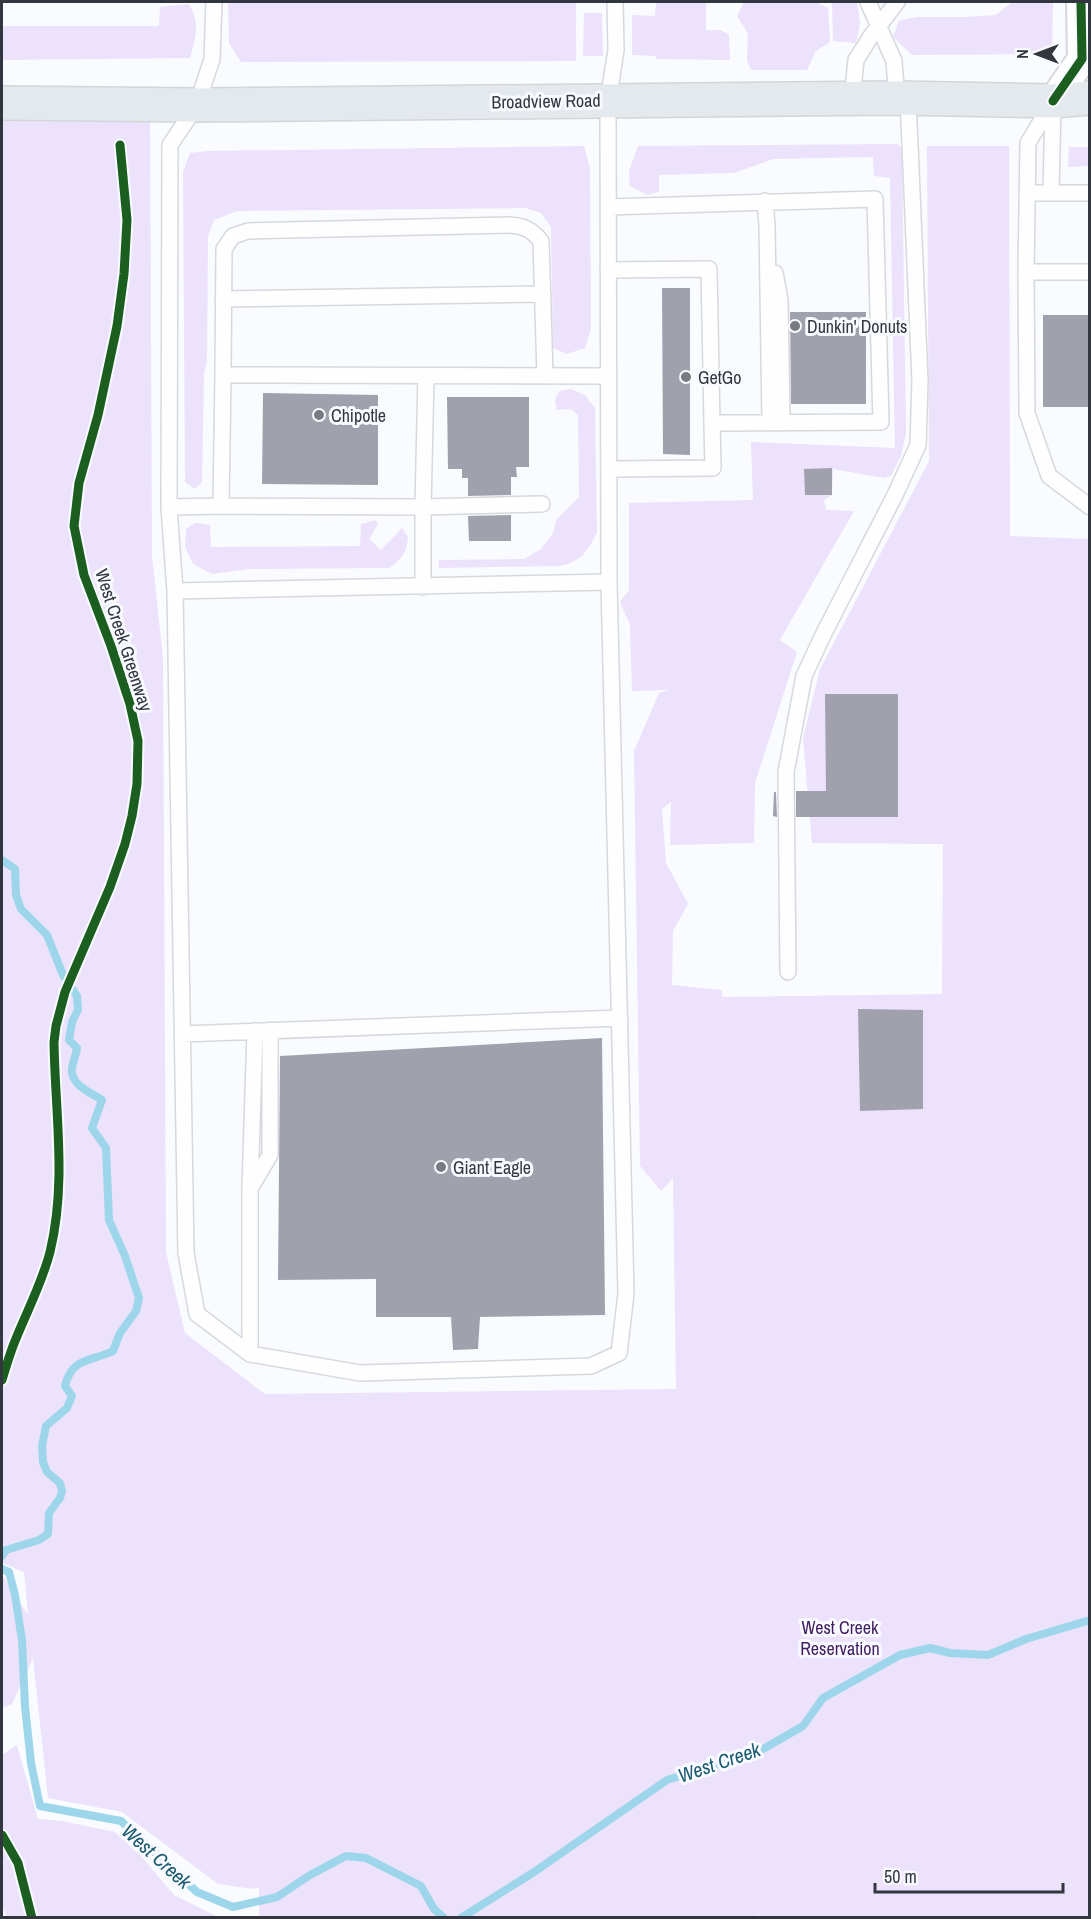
<svg xmlns="http://www.w3.org/2000/svg" width="1091" height="1919" font-family="'Archivo Narrow',sans-serif">
<rect width="100%" height="100%" fill="#f9fbfe"/>
<path fill="#ece2fc" d="M 228,2 L 576,2 L 576,61 L 241,62 L 229,43 Z
M 656,2 L 706,2 L 706,30 L 721,30 L 729,35 L 730,60 L 656,59 L 656,56 L 632,55 L 632,15 L 655,16 Z
M 744,2 L 819,2 L 819,4 L 828,8 L 830,42 L 816,51 L 807,70 L 751,70 L 747,60 L 748,34 L 737,16 Z
M 832,2 L 857,2 L 860,24 L 856,43 L 833,41 Z
M 1012,2 L 1053,2 L 1052,54 L 912,55 L 893,37 L 899,21 L 916,17 L 966,17 L 996,15 Z
M 189,4 C 200,23 196,38 190,58 L 2,60 L 2,26 L 159,26 L 160,7 Z
M 584,13 L 602,13 L 603,56 L 583,56 Z
M 2,102 L 150,102 L 152,556 L 163,658 L 166,1252 L 185,1333 L 265,1394 L 676,1389 L 673,1178 L 661,1191 L 640,1166 L 634,751 L 659,693 L 669,690 L 632,691 L 630,625 L 620,602 L 629,590 L 629,503 L 753,500 L 751,442 L 895,448 L 890,178 L 874,176 L 873,157 L 773,159 L 734,173 L 659,175 L 659,192 L 647,195 L 630,186 L 629,171 L 638,146 L 898,144 L 902,149 L 906,433 L 901,456 L 891,476 L 884,478 L 833,469 L 832,495 L 824,500 L 826,510 L 854,511 L 780,640 L 797,652 L 755,783 L 754,843 L 670,845 L 671,802 L 662,809 L 666,863 L 688,904 L 673,931 L 672,985 L 722,990 L 722,997 L 942,994 L 943,844 L 812,843 L 803,738 L 820,669 L 929,461 L 927,146 L 1009,146 L 1010,536 L 1090,539 L 1089,1917 L 758,1918 L 759,1914 L 758,1914 L 756,1918 L 251,1917 L 259,1916 L 259,1887 L 253,1889 L 218,1884 L 122,1812 L 48,1798 L 33,1658 L 12,1704 L 2,1708 L 2,1577 L 5,1579 L 28,1615 L 24,1572 L 2,1563 Z
M 584,146 L 590,168 L 591,329 L 585,348 L 567,354 L 553,348 L 551,227 L 541,213 L 525,208 L 237,211 L 214,220 L 208,236 L 207,361 L 204,374 L 202,482 L 195,489 L 185,482 L 183,172 L 190,153 L 207,151 Z
M 1069,147 L 1089,147 L 1089,166 L 1068,167 Z
M 571,389 L 585,395 L 595,408 L 597,532 C 588,551 582,561 560,566 L 439,568 L 439,560 L 524,559 L 541,549 L 553,533 L 556,520 L 579,497 L 578,415 L 571,409 L 557,410 L 555,400 L 559,391 Z
M 376,520 L 378,524 L 369,539 L 381,550 L 402,528 L 408,537 C 407,552 402,559 389,568 L 249,569 L 212,574 L 193,564 L 185,547 L 186,529 L 195,523 L 210,525 L 211,547 L 360,546 L 361,524 Z
M 17,1745 L 38,1819 L 62,1821 L 115,1832 L 141,1856 L 174,1895 L 218,1917 L 7,1917 L 2,1906 L 2,1755 Z"/>
<g fill="none" stroke-linecap="round" stroke-linejoin="round">
<path stroke="#9dd6ea" stroke-width="8" d="M 2,860 L 15,869 L 16,895 L 21,909 L 47,935 L 63,975 L 77,996 L 78,1010 L 72,1022 L 69,1040 L 77,1048 C 76,1055 73,1062 72,1068 C 70,1085 90,1092 102,1100 L 92,1128 L 106,1148 L 109,1220 L 125,1256 L 139,1298 L 136,1311 L 120,1333 L 113,1351 C 90,1362 72,1357 65,1386 L 72,1396 L 67,1408 L 46,1426 L 42,1446 L 43,1462 L 47,1472 L 60,1483 L 62,1491 L 60,1498 L 49,1513 L 48,1534 L 39,1540 L 6,1550 L 2,1556
M 2,1569 L 9,1572 L 15,1595 L 22,1640 L 25,1706 L 31,1763 L 40,1806 L 121,1821 L 197,1892 L 233,1907 L 277,1897 L 310,1875 L 346,1856 L 366,1858 L 421,1886 L 434,1909 L 444,1918
M 461,1918 L 534,1872 L 667,1780 L 756,1753 L 803,1726 L 823,1698 L 900,1655 L 930,1648 L 950,1653 L 988,1655 L 1026,1639 L 1090,1620"/>
</g>
<path fill="#a0a1ad" d="M 662,288 L 690,288 L 690,455 L 663,454 Z
M 790,312 L 866,312 L 866,404 L 791,404 Z
M 1043,315 L 1089,315 L 1089,407 L 1043,407 Z
M 263,393 L 378,395 L 378,485 L 262,484 Z
M 447,397 L 529,397 L 529,467 L 516,467 L 517,477 L 511,477 L 511,495 L 468,496 L 468,478 L 462,478 L 462,469 L 448,469 Z
M 832,468 L 832,495 L 805,495 L 804,469 Z
M 511,515 L 511,541 L 469,541 L 468,516 Z
M 825,694 L 898,694 L 898,817 L 796,817 L 796,791 L 826,791 Z
M 774,792 L 776,792 L 777,817 L 773,816 Z
M 858,1009 L 923,1010 L 923,1109 L 860,1111 Z
M 602,1038 L 605,1315 L 480,1317 L 478,1349 L 453,1350 L 451,1317 L 376,1317 L 376,1279 L 278,1280 L 280,1056 Z"/>
<g fill="none" stroke-linecap="round" stroke-linejoin="round">
<g stroke="#d5d8dd" stroke-width="18">
<path id="service" d="M 214,2 L 212,59 L 197,105 L 170,145 L 169,507 L 175,591 L 186,1253 L 197,1314 L 250,1354 L 360,1373 L 591,1366 L 619,1353 L 626,1294 L 609,582 L 608,101 L 616,50 L 615,2
M 868,2 L 894,61 L 897,98
M 852,98 L 856,60 L 871,36 L 897,2
M 1027,193 L 1090,193
M 1051,193 L 1053,103
M 765,201 L 767,225 L 770,422
M 608,207 L 875,199 L 881,422 L 712,423 L 713,468 L 609,469
M 608,270 L 709,269 L 712,423
M 1026,272 L 1028,143 L 1053,101
M 1090,272 L 1026,272 L 1027,413 L 1049,476 L 1090,507
M 775,273 L 780,300 L 782,422
M 223,299 L 543,294
M 223,375 L 224,249 L 233,236 L 248,231 L 509,225 C 524,226 531,229 541,241 L 545,376
M 221,506 L 423,507 L 426,376
M 169,507 L 221,506 L 223,375 L 609,376
M 423,587 L 423,507 L 542,504
M 175,591 L 609,582
M 788,972 L 786,772 L 804,676 L 824,633 L 895,495 L 918,445 L 920,381 L 908,98
M 182,1034 L 620,1018
M 251,1187 L 270,1155 L 270,1030
M 250,1354 L 250,1187 L 255,1031"/>
</g>
<g stroke="#d5d8dd" stroke-width="32">
<path id="minor" d="M 1053,101 L 1082,59 L 1081,2"/>
</g>
<g stroke="#d4d5d9" stroke-width="36">
<path id="primary" d="M 2,103 L 197,105 L 897,98 L 1053,101 L 1090,98"/>
</g>
<use href="#service" stroke="#fefeff" stroke-width="15"/>
<use href="#minor" stroke="#fefeff" stroke-width="28"/>
<use href="#primary" stroke="#e4e9ed" stroke-width="33"/>
<g stroke="#f8faff" stroke-width="13">
<path id="cycleway" d="M 1053,101 L 1082,59 L 1081,2
M 2,1380 C 6,1367 10,1353 15,1341 C 27,1311 42,1283 50,1252 C 67,1182 55,1112 54,1042 L 56,1026 L 65,992 L 110,887 L 125,844 L 132,816 L 137,784 L 138,741 L 130,704 L 111,646 L 84,575 L 74,526 L 79,483 L 98,415 L 117,326 L 124,274 L 127,220 L 120,145
M 2,1835 L 18,1863 L 32,1918"/>
</g>
<use href="#cycleway" stroke="#1b5e20" stroke-width="9"/>
</g>
<g fill="#787c82" stroke="#f8faff" stroke-width="2">
<circle cx="795" cy="326" r="6"/>
<circle cx="686" cy="377" r="6"/>
<circle cx="319" cy="415" r="6"/>
<circle cx="441" cy="1167" r="6"/>
</g>
<g text-anchor="middle" dominant-baseline="central" stroke-width="6" stroke-linejoin="round" paint-order="stroke">
<g font-size="18" fill="#32373f" stroke="#f8faff">
<text transform="translate(546 101) rotate(-1)">Broadview Road</text>
<text transform="translate(124 640) rotate(72)">West Creek Greenway</text>
</g>
<g font-size="18" fill="#32373f" stroke="#f8faff" text-anchor="start">
<text x="807" y="326">Dunkin' Donuts</text>
<text x="698" y="377">GetGo</text>
<text x="331" y="415">Chipotle</text>
<text x="453" y="1167">Giant Eagle</text>
</g>
<g font-size="18" fill="#411c61" stroke="#f8faff">
<text x="840" y="1627">West Creek<tspan x="840" dy="21">Reservation</tspan></text>
</g>
<g font-size="20" font-style="italic" fill="#1a5b6f" stroke="#f8faff">
<text transform="translate(719 1762) rotate(-19)">West Creek</text>
<text transform="translate(157 1856) rotate(42)">West Creek</text>
</g>
</g>
<rect width="1091" height="1919" fill="none" stroke="#32373f" stroke-width="6"/>
<g transform="translate(1037 54) rotate(270)" stroke="#f8faff" stroke-width="4.5" paint-order="stroke">
<path d="M0-4.5L10 22L0 15L-10 22Z" fill="#32373f"/>
<text y="-9" font-size="16" font-weight="bold" text-anchor="middle" fill="#32373f">N</text>
</g>
<path d="M875 1883v9h188v-9" fill="none" stroke="#32373f" stroke-width="3"/>
<text x="884" y="1883" font-size="18" fill="#32373f" stroke="#f8faff" stroke-width="4.5" paint-order="stroke">50 m</text>
</svg>
